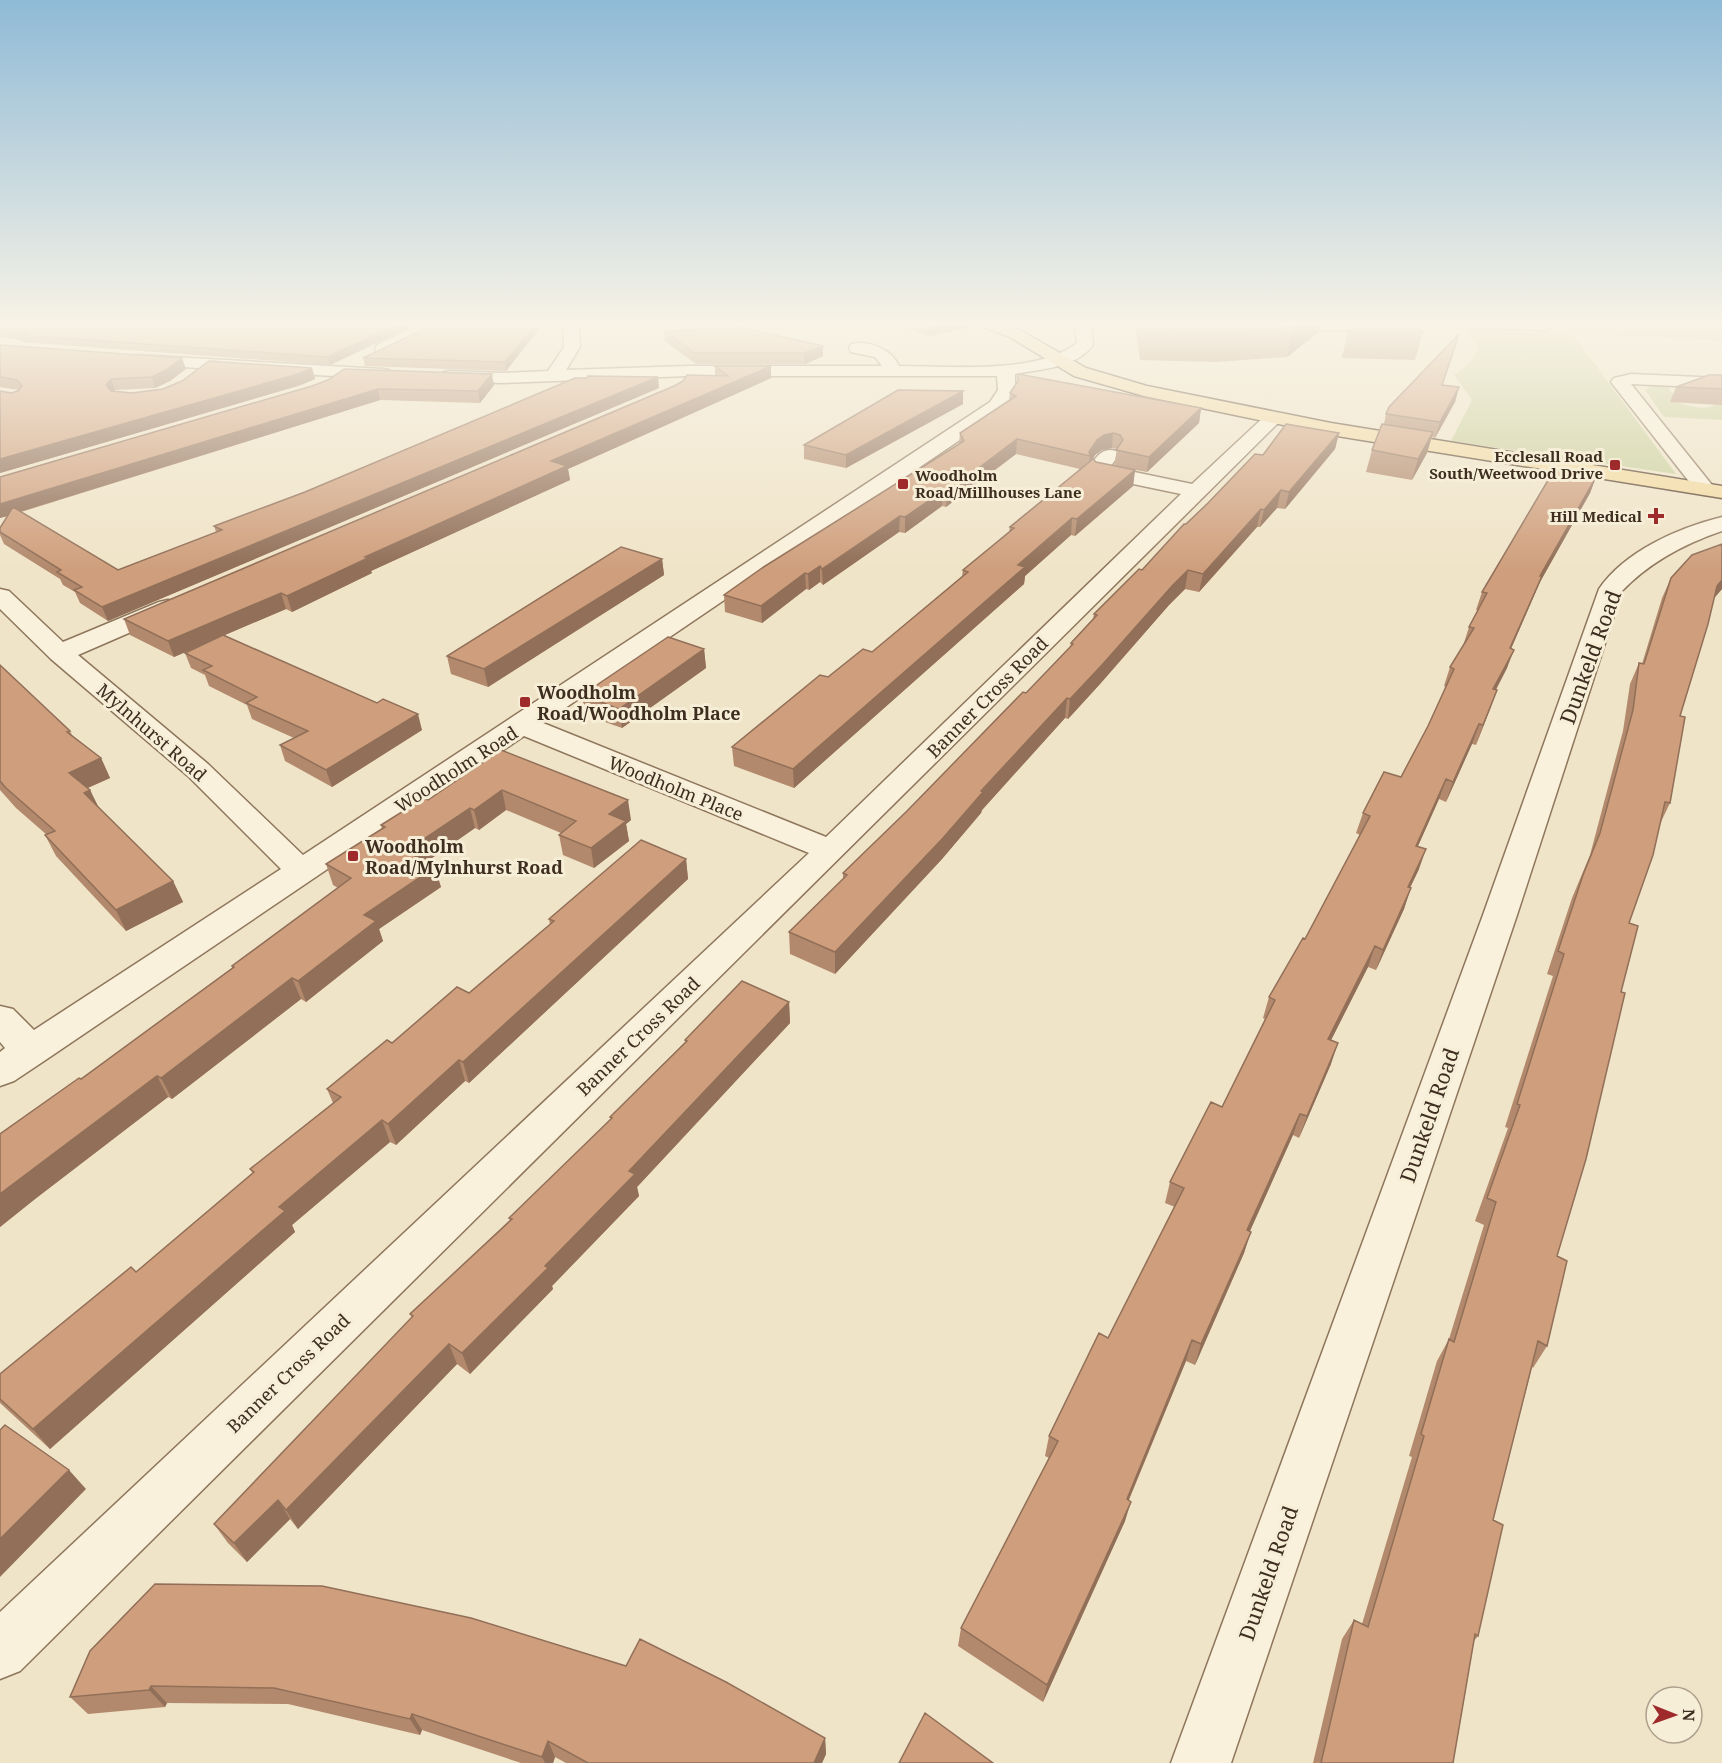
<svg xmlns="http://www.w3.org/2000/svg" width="1722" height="1763" font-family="'Noto Serif',serif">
<rect width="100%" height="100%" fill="#f0e4c8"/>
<path fill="#c9cf9b" d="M 1463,327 L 1572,333 L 1676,474 L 1451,441 L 1472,400 L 1454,375 L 1470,363 L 1478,348 Z
M 1667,385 L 1671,392 L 1677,395 L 1673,401 C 1689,406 1711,415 1722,397 L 1722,420 L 1664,417 L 1645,390 L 1650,387 Z"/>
<path fill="#bfc49a" d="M 1559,323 L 1722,323 L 1722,341 L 1566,332 Z"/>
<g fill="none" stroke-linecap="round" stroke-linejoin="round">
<g stroke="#8d765c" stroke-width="3">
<path id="minor" d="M 424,323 L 444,323 L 442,326 L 389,353 L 377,353 L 375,349 L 377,345 Z
M 563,323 L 579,323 L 580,347 L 566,370 L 688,366 L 882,366 L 875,357 L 851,352 L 849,348 L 851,344 C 868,340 892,349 899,366 C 948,366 1037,375 1077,343 L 1075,323 L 1091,323 L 1093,345 C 1076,368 1041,369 1015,374 L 1015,394 L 1004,410 L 543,723 L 826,837 L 1181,494 L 1095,476 L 1089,468 C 1096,457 1102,447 1116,451 L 1119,455 L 1110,467 L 1192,484 L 1267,414 L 1281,414 L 1283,418 L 20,1671 L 0,1679 L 0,1612 L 809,853 L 524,736 L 44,1061 L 14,1081 L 0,1086 L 0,1052 L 5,1048 L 0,1042 L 0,1006 L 13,1009 L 34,1030 L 281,869 L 188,776 L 51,659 L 0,609 L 0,589 L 9,591 L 63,642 L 159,602 L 168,600 L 177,602 L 180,607 L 177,612 L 78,655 L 208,764 L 303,855 L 990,402 L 998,390 L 997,376 L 688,376 L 502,383 L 450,381 L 444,380 L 441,376 L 444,372 L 450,371 L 502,373 L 548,371 L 564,347 Z
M 1271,323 C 1290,323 1384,319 1392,329 L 1384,334 L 1336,330 L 1277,331 L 1271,329 L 1269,326 Z
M 1469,323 L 1553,323 L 1555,325 L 1547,330 L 1477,328 Z
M 138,355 L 383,369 L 389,370 L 392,374 L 389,378 L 383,379 L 132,364 L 129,360 L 132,356 Z
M 1631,374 L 1722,378 L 1722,388 L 1631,384 L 1712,485 L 1716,489 L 1712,493 L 1705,495 L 1698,493 L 1611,382 L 1614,378 Z
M 1722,517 L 1722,531 C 1684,544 1650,562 1622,591 L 1517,915 L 1231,1763 L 1171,1763 L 1483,915 L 1599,589 C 1625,551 1678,528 1722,517 Z"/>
</g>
<g stroke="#5b4430" stroke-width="3">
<path id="major" d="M 979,323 L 1001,323 L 1020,330 L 1086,368 L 1147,386 L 1331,423 L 1722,486 L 1722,498 L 1331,435 L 1144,396 L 1074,376 L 1008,336 L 981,326 Z"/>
</g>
<use href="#minor" fill="#faf1dc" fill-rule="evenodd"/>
<use href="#major" fill="#f3d9a0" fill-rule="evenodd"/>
</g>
<path fill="#b2896c" d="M 0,323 L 419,323 L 330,365 L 22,342 L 21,340 L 0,337 Z
M 539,323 L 539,329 L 506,371 L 365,366 L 363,358 Z
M 888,323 L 979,323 L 978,326 L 929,336 Z
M 1135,323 L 1321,323 L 1319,332 L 1287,357 L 1216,362 L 1140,360 Z
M 680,324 L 823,356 L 805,364 L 696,364 L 665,341 L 664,331 L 680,331 Z
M 1348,331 L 1423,332 L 1415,360 L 1342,358 Z
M 0,345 L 182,358 L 186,369 L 170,381 L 155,388 L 115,390 L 114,391 L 132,393 L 312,368 L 315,379 L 301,385 L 0,473 L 0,391 L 11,393 L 19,390 L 0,387 Z
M 1455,348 L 1442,385 L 1459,387 L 1455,402 L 1435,438 L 1432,437 L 1427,453 L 1412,480 L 1366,472 L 1372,450 L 1384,424 L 1386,414 Z
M 715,366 L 771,378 L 568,469 L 570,480 L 371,571 L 372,573 L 292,612 L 286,609 L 224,635 L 422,730 L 332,787 L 285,761 L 280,745 L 294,738 L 252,719 L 247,705 L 209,686 L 205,675 L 191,668 L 185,653 L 201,645 L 174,657 L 130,635 L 124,619 L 715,375 Z
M 1722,375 L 1722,405 L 1670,402 L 1676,387 Z
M 494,385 L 480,403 L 380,400 L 21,512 L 118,570 L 216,532 L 214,526 L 659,388 L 108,621 L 80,603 L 75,592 L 63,585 L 60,579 L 4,544 L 0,535 L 0,528 L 8,516 L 0,518 L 0,477 L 312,386 Z
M 963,391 L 963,404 L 846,468 L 804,459 L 804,445 Z
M 1010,393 L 1201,408 L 1199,423 L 1147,472 L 1114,466 L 1117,449 L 1112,448 L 1102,450 L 1095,455 L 1093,459 L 1096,462 L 1135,470 L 1133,486 L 1075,536 L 1071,535 L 1025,576 L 1024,584 L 794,788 L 734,766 L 732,747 L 828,677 L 872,652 L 962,576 L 963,570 L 1009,532 L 1010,527 L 1080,469 L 1016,454 L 946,507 L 942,506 L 905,533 L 899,532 L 823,585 L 820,582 L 809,590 L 806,589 L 762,623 L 725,612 L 724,595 L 959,444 L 960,433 L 1009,400 Z
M 1339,433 L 1335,449 L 1285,509 L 1277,508 L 1260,527 L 1257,527 L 1199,592 L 1185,589 L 1169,605 L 1100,684 L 1068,719 L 1065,718 L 982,810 L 981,813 L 942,859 L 835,974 L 790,954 L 789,932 L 843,879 L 843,873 L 907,811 L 1026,693 L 1070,648 L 1071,643 L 1093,619 L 1094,614 L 1142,570 L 1186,524 L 1263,455 Z
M 1596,477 L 1590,493 L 1540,582 L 1511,649 L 1507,668 L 1496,690 L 1490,709 L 1476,745 L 1472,744 L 1446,802 L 1439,799 L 1418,846 L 1419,869 L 1410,888 L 1404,909 L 1376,970 L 1368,967 L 1331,1040 L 1331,1064 L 1299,1138 L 1293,1135 L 1250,1231 L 1244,1253 L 1195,1365 L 1186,1361 L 1129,1500 L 1125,1521 L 1043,1702 L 958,1646 L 961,1628 L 1049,1458 L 1045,1456 L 1049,1436 L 1108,1338 L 1175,1207 L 1165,1203 L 1170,1182 L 1222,1107 L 1265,1019 L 1263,1018 L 1269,997 L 1305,939 L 1360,835 L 1356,833 L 1363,813 L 1401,777 L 1428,726 L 1446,687 L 1444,686 L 1450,667 L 1463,646 L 1469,627 L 1478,610 L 1476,610 L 1482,592 Z
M 662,559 L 664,575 L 488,687 L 451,674 L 447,656 Z
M 1671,578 L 1722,589 L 1714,598 L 1680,716 L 1670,803 L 1660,824 L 1629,923 L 1621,992 L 1557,1256 L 1547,1346 L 1533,1368 L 1532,1367 L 1493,1520 L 1478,1636 L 1474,1641 L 1453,1763 L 1313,1763 L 1342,1639 L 1354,1620 L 1362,1624 L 1412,1457 L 1409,1456 L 1437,1361 L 1449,1339 L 1484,1225 L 1475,1221 L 1508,1128 L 1505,1127 L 1553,976 L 1547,974 L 1572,898 L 1590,855 L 1623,731 L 1630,684 L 1639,663 L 1642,664 L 1662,598 Z
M 704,649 L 706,668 L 622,728 L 585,715 L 582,695 Z
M 0,665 L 70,731 L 72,735 L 101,758 L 110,778 L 88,788 L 90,790 L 98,807 L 173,881 L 183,902 L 126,931 L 56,856 L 45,835 L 47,835 L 16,808 L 0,790 Z
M 501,750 L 631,820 L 626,824 L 629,841 L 594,868 L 563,855 L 559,835 L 561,833 L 506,810 L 479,830 L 475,828 L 426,862 L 441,887 L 379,929 L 383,941 L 306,1002 L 301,999 L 172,1099 L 168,1097 L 35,1199 L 0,1227 L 0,1134 L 81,1079 L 232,968 L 232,966 L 338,888 L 333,885 L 326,864 L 382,829 L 381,825 L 428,800 Z
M 686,859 L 688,879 L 469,1083 L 465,1081 L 396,1145 L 390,1142 L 292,1225 L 295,1232 L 50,1449 L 0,1403 L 0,1374 L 136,1272 L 253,1174 L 250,1169 L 333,1103 L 327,1089 L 392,1043 L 469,993 L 550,925 L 549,919 Z
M 789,1002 L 790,1023 L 637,1187 L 639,1196 L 552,1286 L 553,1289 L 470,1374 L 457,1364 L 298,1529 L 290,1519 L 247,1562 L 228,1543 L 214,1524 L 412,1318 L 410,1314 L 510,1221 L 509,1218 L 611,1120 L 610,1117 L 685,1042 L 685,1040 Z
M 90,1651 L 825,1738 L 826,1754 L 822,1763 L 566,1763 L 555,1757 L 553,1763 L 521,1763 L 422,1730 L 420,1735 L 288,1704 L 167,1703 L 165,1707 L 88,1714 L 70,1697 Z"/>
<path fill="#916f58" d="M 401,323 L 419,323 L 330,365 L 327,357 Z
M 537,323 L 539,323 L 539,329 L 506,371 L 505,362 Z
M 930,323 L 979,323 L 978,326 L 929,336 Z
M 1299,323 L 1321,323 L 1319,332 L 1287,357 L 1293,327 Z
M 823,346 L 823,356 L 805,364 L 804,353 Z
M 182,358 L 186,369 L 170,381 L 155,388 L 152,377 Z
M 771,366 L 771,378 L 568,469 L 570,480 L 371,571 L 372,573 L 292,612 L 287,596 L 551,461 Z
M 312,368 L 315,379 L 301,385 L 0,473 L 0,459 Z
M 492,374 L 494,385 L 480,403 L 478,391 Z
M 658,377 L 659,388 L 108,621 L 102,607 Z
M 111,379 L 115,390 L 110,396 L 106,385 Z
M 1459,387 L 1455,402 L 1435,438 L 1440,422 Z
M 378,389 L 380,400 L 0,518 L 0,504 Z
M 963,391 L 963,404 L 846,468 L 846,455 Z
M 1201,408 L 1199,423 L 1147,472 L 1149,457 Z
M 1433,432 L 1427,453 L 1412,480 L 1418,459 Z
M 1113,433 L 1112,448 L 1102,450 L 1095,455 L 1089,464 L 1090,456 L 1089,452 L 1097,440 L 1104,435 Z
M 1339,433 L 1335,449 L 1285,509 L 1289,492 Z
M 1017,439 L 1016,454 L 946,507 L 947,492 Z
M 1135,470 L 1133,486 L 1075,536 L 1077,519 Z
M 1596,477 L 1590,493 L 1540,582 L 1503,667 L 1510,648 L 1540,576 Z
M 1281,490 L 1277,508 L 1260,527 L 1264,510 Z
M 943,491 L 942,506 L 905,533 L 905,517 Z
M 1261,509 L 1257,527 L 1199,592 L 1203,574 Z
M 900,516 L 899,532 L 823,585 L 822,569 Z
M 1072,518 L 1071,535 L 1025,576 L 1024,584 L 794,788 L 793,769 L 1018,565 Z
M 662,559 L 664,575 L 488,687 L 484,669 Z
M 820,566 L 820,582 L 809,590 L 808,574 Z
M 1188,570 L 1185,589 L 1169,605 L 1100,684 L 1068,719 L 1070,699 L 1172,586 Z
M 805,573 L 806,589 L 762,623 L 761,606 Z
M 1722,580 L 1722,589 L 1708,605 L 1717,586 Z
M 281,593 L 286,609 L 174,657 L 168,641 Z
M 704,649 L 706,668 L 622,728 L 619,709 Z
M 1514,650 L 1507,668 L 1486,708 L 1493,689 Z
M 1497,690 L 1490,709 L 1476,745 L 1483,725 Z
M 1067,698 L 1065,718 L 982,810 L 981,813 L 942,859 L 835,974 L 835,952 Z
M 418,714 L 422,730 L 332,787 L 326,770 Z
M 1479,724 L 1472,744 L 1446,802 L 1453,782 Z
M 101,758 L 110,778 L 78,792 L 69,773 Z
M 1446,779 L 1439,799 L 1409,866 L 1416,846 Z
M 90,790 L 100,810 L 84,793 Z
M 502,790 L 506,810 L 479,830 L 474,810 Z
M 628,800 L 631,820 L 626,824 L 629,841 L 594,868 L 591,848 L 609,814 Z
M 470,808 L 475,828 L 412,872 L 406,851 Z
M 1426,849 L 1419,869 L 1400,908 L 1408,887 Z
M 686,859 L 688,879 L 469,1083 L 463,1062 Z
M 435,867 L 441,887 L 379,929 L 383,941 L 306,1002 L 298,981 L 364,915 Z
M 173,881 L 183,902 L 126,931 L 116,910 Z
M 1411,888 L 1404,909 L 1376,970 L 1383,950 Z
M 1375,946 L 1368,967 L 1321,1060 L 1328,1039 Z
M 292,978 L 301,999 L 172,1099 L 161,1078 Z
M 789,1002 L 790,1023 L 637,1187 L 639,1196 L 552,1286 L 553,1289 L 470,1374 L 462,1353 L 545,1266 L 629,1171 Z
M 1338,1043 L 1331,1064 L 1299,1138 L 1307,1116 Z
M 459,1060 L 465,1081 L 396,1145 L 388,1124 Z
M 157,1076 L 168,1097 L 35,1199 L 0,1227 L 0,1194 Z
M 1300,1114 L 1293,1135 L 1241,1251 L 1247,1230 Z
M 382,1120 L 390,1142 L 292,1225 L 295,1232 L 50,1449 L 33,1429 L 279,1207 Z
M 1251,1232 L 1244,1253 L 1195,1365 L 1201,1344 Z
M 1192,1340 L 1186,1361 L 1121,1518 L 1127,1499 Z
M 449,1344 L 457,1364 L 298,1529 L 286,1510 Z
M 69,1470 L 86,1489 L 0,1577 L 0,1539 Z
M 278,1500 L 290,1519 L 247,1562 L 234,1543 Z
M 1131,1502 L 1125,1521 L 1043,1702 L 1047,1685 Z
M 151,1686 L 167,1703 L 165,1707 L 149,1690 Z
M 412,1714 L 422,1730 L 420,1735 L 410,1719 Z
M 825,1738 L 826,1754 L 822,1763 L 814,1763 Z
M 548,1741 L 555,1757 L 553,1763 L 545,1763 L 542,1757 Z"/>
<path fill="#cf9f7d" stroke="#916f58" stroke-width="1.5" d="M 0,323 L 401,323 L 327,357 L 19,335 L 27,333 L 0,330 Z
M 437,323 L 537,323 L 505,362 L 363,358 Z
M 680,323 L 721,323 L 823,346 L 804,353 L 695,353 L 664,331 L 694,331 L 680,324 Z
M 1143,323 L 1299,323 L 1293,327 L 1222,332 L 1144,330 Z
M 1354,323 L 1416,323 L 1423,332 L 1348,331 Z
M 1459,334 L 1442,385 L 1459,387 L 1440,422 L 1386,414 L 1389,407 Z
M 0,345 L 182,358 L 166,370 L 152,377 L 111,379 L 106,385 L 111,391 L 132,393 L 163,389 L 182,381 L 209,361 L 312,368 L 298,374 L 0,459 L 0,391 L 11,393 L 18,391 L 22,386 L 17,380 L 0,377 Z
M 715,366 L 771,366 L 551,461 L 567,466 L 365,557 L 368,558 L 287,596 L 281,593 L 168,641 L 124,619 L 674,386 L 683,381 L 687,375 L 728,376 Z
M 344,369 L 492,374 L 478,391 L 378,389 L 0,504 L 0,477 L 312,386 L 328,380 Z
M 1018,374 L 1201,408 L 1149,457 L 1116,450 L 1123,440 L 1120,435 L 1113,433 L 1104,435 L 1097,440 L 1089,452 L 1090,456 L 1017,439 L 947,492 L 943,491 L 905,517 L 900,516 L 822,569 L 820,566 L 808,574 L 805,573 L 761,606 L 724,595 L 762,568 L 964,441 L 960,433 L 1016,396 L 1010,393 L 1018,381 Z
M 1709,375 L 1722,375 L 1722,389 L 1676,387 Z
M 588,376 L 658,377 L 102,607 L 74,590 L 82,587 L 57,572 L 61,570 L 0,532 L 0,528 L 13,507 L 118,570 L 222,530 L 214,526 L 305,492 L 575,378 L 587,378 Z
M 898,390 L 963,391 L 846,455 L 804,445 Z
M 1286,424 L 1339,433 L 1289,492 L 1281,490 L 1264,510 L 1261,509 L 1203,574 L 1188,570 L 1172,586 L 1102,665 L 1070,699 L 1067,698 L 981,791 L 983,792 L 943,838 L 835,952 L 789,932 L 847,875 L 843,873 L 907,811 L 1023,692 L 1026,693 L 1073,644 L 1071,643 L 1097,615 L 1094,614 L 1139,569 L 1142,570 L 1184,524 L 1186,524 L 1208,503 L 1255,454 L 1263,455 Z
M 1382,424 L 1433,432 L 1418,459 L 1372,450 Z
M 1093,459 L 1096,462 L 1135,470 L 1077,519 L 1072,518 L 1018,565 L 1025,567 L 793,769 L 732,747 L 820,675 L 828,677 L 863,649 L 872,652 L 968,572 L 963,570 L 1014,528 L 1010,527 Z
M 1554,470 L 1596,477 L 1540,576 L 1542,576 L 1510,648 L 1514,650 L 1493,689 L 1497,690 L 1483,725 L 1479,724 L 1453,782 L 1446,779 L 1416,846 L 1426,849 L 1408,887 L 1411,888 L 1383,950 L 1375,946 L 1328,1039 L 1338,1043 L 1307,1116 L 1300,1114 L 1247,1230 L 1251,1232 L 1201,1344 L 1192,1340 L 1127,1499 L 1131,1502 L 1047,1685 L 961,1628 L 1058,1441 L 1049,1436 L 1099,1333 L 1108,1338 L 1184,1188 L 1170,1182 L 1211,1102 L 1222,1107 L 1275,1000 L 1269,997 L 1303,938 L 1305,939 L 1370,816 L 1363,813 L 1384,772 L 1401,777 L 1428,726 L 1454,669 L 1450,667 L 1474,628 L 1469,627 L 1487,593 L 1482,592 Z
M 1722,544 L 1722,580 L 1717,586 L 1708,624 L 1680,716 L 1685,717 L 1670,803 L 1665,802 L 1653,855 L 1629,923 L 1638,926 L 1621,992 L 1625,993 L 1586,1159 L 1557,1256 L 1567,1261 L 1547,1346 L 1538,1341 L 1493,1520 L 1503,1525 L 1478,1636 L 1475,1634 L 1453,1763 L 1321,1763 L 1354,1620 L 1368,1627 L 1424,1436 L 1421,1434 L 1449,1339 L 1454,1342 L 1496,1202 L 1487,1198 L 1520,1105 L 1517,1104 L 1564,954 L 1558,951 L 1583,875 L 1600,833 L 1633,710 L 1639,663 L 1644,664 L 1671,578 L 1692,555 Z
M 621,547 L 662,559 L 484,669 L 447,656 Z
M 223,635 L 377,703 L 383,699 L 418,714 L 326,770 L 280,745 L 308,731 L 246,703 L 257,697 L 203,670 L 212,666 L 185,653 Z
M 668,637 L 704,649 L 619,709 L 582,695 Z
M 0,665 L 70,731 L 67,732 L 101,758 L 69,773 L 90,790 L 84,793 L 173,881 L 116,910 L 45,835 L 55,831 L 6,788 L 0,781 Z
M 501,750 L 628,800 L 609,814 L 626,821 L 591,848 L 559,835 L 576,821 L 502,790 L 474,810 L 470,808 L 406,851 L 435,867 L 364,915 L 376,921 L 298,981 L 292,978 L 161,1078 L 157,1076 L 0,1194 L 0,1134 L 79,1078 L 81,1079 L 234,967 L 232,966 L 351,878 L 326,864 L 385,827 L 381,825 L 424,798 L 428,800 Z
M 641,840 L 686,859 L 463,1062 L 459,1060 L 388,1124 L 382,1120 L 279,1207 L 285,1211 L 33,1429 L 0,1399 L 0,1374 L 131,1267 L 136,1272 L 254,1172 L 250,1169 L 341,1097 L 327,1089 L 387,1040 L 392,1043 L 457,987 L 469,993 L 554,921 L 549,919 Z
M 742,981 L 789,1002 L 629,1171 L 635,1174 L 545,1266 L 548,1268 L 462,1353 L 449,1344 L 286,1510 L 278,1500 L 234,1543 L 214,1524 L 413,1316 L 410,1314 L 512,1219 L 509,1218 L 612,1118 L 610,1117 L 687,1041 L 685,1040 Z
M 5,1425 L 69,1470 L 0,1539 L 0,1430 Z
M 155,1584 L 322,1586 L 471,1618 L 626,1666 L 640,1639 L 726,1682 L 825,1738 L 814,1763 L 588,1763 L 548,1741 L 542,1757 L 412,1714 L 410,1719 L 274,1688 L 151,1686 L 149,1690 L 70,1697 L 90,1651 Z
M 925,1713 L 993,1763 L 899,1763 Z"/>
<linearGradient id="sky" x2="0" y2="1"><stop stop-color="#8fbad6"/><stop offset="0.57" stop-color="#f8f3e6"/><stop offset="1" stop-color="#f8f3e6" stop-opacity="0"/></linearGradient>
<rect width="1722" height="569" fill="url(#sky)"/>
<g fill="#9e2a2b" stroke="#f7eed8" stroke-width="2">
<rect x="1609" y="459" width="12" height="12" rx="3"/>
<rect x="897" y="478" width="12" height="12" rx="3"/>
<path d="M1653 507h6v6h6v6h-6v6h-6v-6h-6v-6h6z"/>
<rect x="519" y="696" width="12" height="12" rx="3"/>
<rect x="347" y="850" width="12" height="12" rx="3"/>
</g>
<g text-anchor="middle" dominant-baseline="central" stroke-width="6" stroke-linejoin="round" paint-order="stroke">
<g font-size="15" font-weight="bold" fill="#3d2e20" stroke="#f7eed8" text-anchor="end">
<text x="1603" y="456">Ecclesall Road<tspan x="1603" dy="17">South/Weetwood Drive</tspan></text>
<text x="915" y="475" text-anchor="start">Woodholm<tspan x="915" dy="17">Road/Millhouses Lane</tspan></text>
<text x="1642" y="516">Hill Medical</text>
</g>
<g font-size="18" font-weight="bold" fill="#3d2e20" stroke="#f7eed8" text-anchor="start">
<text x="537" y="692">Woodholm<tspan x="537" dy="21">Road/Woodholm Place</tspan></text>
<text x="365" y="846">Woodholm<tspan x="365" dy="21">Road/Mylnhurst Road</tspan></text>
</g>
<g font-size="18" fill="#3d2e20" stroke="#f7eed8">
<text transform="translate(987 697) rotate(-45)">Banner Cross Road</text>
<text transform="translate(152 732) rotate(41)">Mylnhurst Road</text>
<text transform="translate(456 769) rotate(-33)">Woodholm Road</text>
<text transform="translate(676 788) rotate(22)">Woodholm Place</text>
<text transform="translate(638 1036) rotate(-44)">Banner Cross Road</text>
<text transform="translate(288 1373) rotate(-44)">Banner Cross Road</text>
</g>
<g font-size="21" fill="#3d2e20" stroke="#f7eed8">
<text transform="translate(1590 657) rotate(-70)">Dunkeld Road</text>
<text transform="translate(1429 1115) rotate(-71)">Dunkeld Road</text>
<text transform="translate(1268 1573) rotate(-71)">Dunkeld Road</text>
</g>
</g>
<g transform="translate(1674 1715) rotate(91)"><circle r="28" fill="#f7eed8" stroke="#ada18e" stroke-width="1.5"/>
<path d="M0-4.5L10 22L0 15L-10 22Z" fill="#9e2a2b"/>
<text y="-9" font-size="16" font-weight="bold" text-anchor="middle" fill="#3d2e20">N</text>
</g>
</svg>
